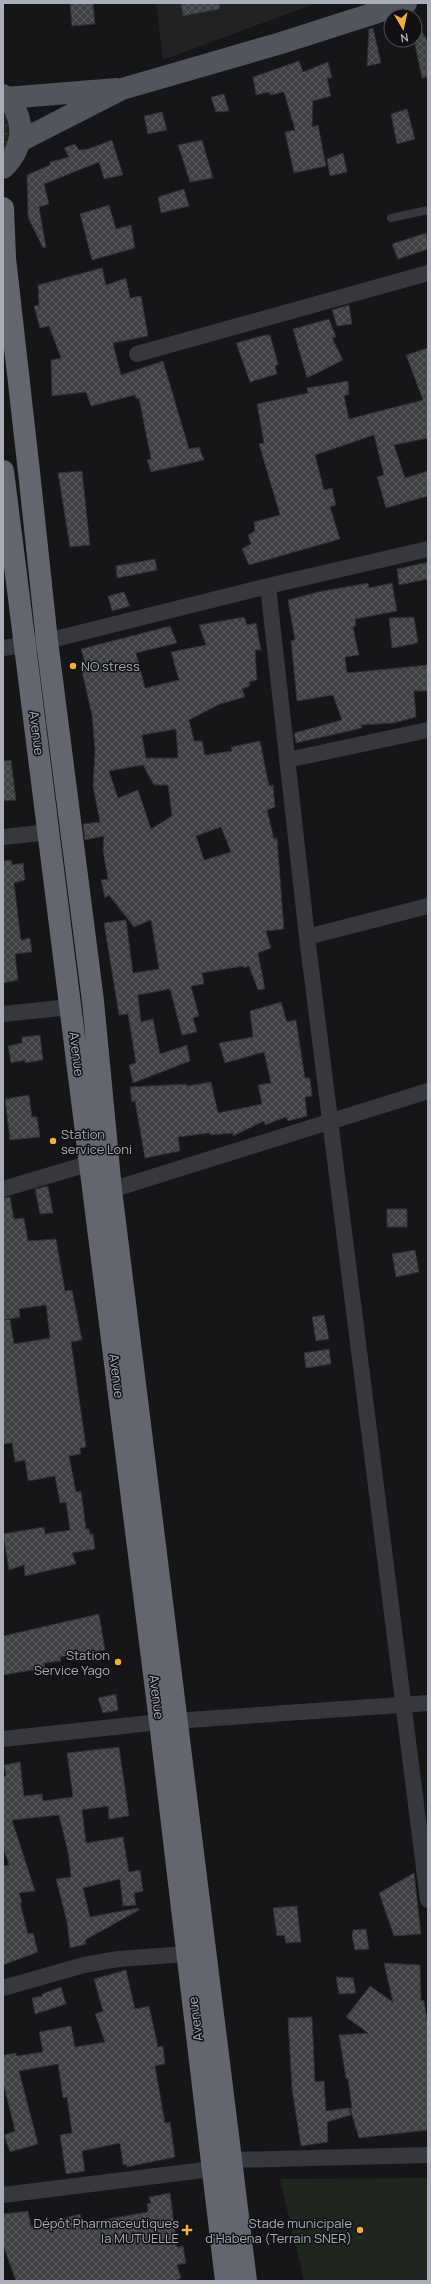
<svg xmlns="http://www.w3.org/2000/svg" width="431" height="2284" font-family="Manrope,sans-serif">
<defs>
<pattern id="grass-dots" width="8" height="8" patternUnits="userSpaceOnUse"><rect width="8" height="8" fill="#1e261f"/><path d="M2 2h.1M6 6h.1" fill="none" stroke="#3c433d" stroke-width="1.8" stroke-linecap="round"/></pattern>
<pattern id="building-cross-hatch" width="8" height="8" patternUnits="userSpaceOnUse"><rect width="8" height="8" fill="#404145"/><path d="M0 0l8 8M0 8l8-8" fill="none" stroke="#595a5e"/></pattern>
</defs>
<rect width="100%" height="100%" fill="#161618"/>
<path fill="#222225" d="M 156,3 L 317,3 L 163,60 Z"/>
<path fill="url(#grass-dots)" d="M 3,107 L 12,131 L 3,154 Z"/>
<path fill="#1e261f" d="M 428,2178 L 428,2281 L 304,2281 L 280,2179 Z"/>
<path fill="url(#building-cross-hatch)" stroke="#303034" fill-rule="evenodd" d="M 70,3 L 93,3 L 95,24 L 72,26 Z
M 181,3 L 219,3 L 220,9 L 183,16 Z
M 415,19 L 428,42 L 428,77 L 422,78 L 414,40 Z
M 373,28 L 381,63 L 367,66 L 369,29 Z
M 299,61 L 303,72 L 328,62 L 332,78 L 327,78 L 331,96 L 313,101 L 312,127 L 318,125 L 326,166 L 294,173 L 285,132 L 295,130 L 284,92 L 270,95 L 269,92 L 256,95 L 253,77 Z
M 224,94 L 229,111 L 216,112 L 211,97 Z
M 407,109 L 415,139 L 397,144 L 391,114 Z
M 162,112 L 167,130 L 148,134 L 144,116 Z
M 112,140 L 123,175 L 104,179 L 99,162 L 44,184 L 49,204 L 39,207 L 46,247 L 43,248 L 28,217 L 27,175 L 50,165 L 50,162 L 69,157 L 64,148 L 75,144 L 79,150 L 88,149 Z
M 202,140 L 213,178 L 190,182 L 178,145 Z
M 343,153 L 347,172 L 330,176 L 327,159 Z
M 184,189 L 189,206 L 161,213 L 158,197 Z
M 109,205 L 116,229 L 131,225 L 135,248 L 92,260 L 80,214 Z
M 426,233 L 428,249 L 398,259 L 392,244 Z
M 102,268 L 106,285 L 126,278 L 130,298 L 141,296 L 148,336 L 113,343 L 121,375 L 163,361 L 189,449 L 199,447 L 204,460 L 151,472 L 147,460 L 151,459 L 139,398 L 136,399 L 135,395 L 91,406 L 86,392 L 52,396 L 51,360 L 61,358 L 49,326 L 40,328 L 34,306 L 39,305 L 38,285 Z
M 349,305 L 352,324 L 337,326 L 332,310 Z
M 329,319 L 336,337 L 332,338 L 343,360 L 307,378 L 293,329 Z
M 265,335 L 270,335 L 278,364 L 275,366 L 277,374 L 250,382 L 236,343 Z
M 428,348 L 428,438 L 394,445 L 405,478 L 428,471 L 428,496 L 386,508 L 377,477 L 384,475 L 374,435 L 315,455 L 324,490 L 332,488 L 336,505 L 330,507 L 340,539 L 249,565 L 242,549 L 251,544 L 248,535 L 255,531 L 254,522 L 280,515 L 259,444 L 264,443 L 257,404 L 308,393 L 307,388 L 348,381 L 349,394 L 344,396 L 349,419 L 423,400 L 406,355 Z
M 82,471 L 90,545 L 70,547 L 58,473 Z
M 155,559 L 157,570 L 117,578 L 116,566 Z
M 428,562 L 428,579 L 399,585 L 397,569 Z
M 368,583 L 369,588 L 392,583 L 397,611 L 355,619 L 356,626 L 353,627 L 359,655 L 345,657 L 347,673 L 428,665 L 428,691 L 414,691 L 416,717 L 394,723 L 361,725 L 362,728 L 296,743 L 294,733 L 342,720 L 333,695 L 297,701 L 291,641 L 295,640 L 288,600 L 318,592 Z
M 124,592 L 130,606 L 112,611 L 108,596 Z
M 244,617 L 247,625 L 256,623 L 261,650 L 255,650 L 257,680 L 249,682 L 250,686 L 242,689 L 245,697 L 220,704 L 189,720 L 194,741 L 202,741 L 205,755 L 232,751 L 231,747 L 260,741 L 269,786 L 273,785 L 275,807 L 267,810 L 274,839 L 277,838 L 284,929 L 266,931 L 271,948 L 258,953 L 265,989 L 258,990 L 249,966 L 244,968 L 243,966 L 202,973 L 204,984 L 191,986 L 199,1016 L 193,1018 L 197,1032 L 182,1035 L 170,989 L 138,995 L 141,1022 L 153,1019 L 160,1054 L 187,1045 L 190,1061 L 133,1083 L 129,1065 L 136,1063 L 128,1014 L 119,1015 L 104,923 L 126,920 L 133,973 L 159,969 L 151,920 L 134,927 L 109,895 L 105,898 L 101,880 L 108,879 L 103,851 L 104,836 L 85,840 L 83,824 L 100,822 L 93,786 L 95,750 L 92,715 L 81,667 L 86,666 L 81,649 L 170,626 L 177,643 L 136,653 L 145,688 L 179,680 L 171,652 L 206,645 L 199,625 ZM 176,729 L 178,758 L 146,758 L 142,735 ZM 143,765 L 154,785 L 168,785 L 172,816 L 151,829 L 138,790 L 118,798 L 109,771 ZM 221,827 L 231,852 L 204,860 L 196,836 Z
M 414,617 L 418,643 L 392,648 L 389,618 Z
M 11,760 L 16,800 L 3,801 L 3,761 Z
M 11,860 L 12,865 L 23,863 L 25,880 L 14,883 L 21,940 L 30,938 L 32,952 L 15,954 L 18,980 L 3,983 L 3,861 Z
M 281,1002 L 287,1022 L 296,1020 L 305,1078 L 310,1078 L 312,1096 L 305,1097 L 307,1116 L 288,1121 L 286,1117 L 265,1125 L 264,1121 L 233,1136 L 233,1133 L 210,1135 L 210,1133 L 178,1137 L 180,1151 L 145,1158 L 135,1101 L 132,1102 L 130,1087 L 186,1084 L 187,1086 L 211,1082 L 218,1113 L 262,1104 L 258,1085 L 271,1083 L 264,1052 L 225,1063 L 219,1043 L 253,1037 L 250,1011 Z
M 40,1035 L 43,1060 L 25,1063 L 25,1060 L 11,1063 L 8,1046 L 22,1043 L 22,1037 Z
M 29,1095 L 32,1117 L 37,1117 L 40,1137 L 10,1140 L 5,1099 Z
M 48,1186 L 53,1213 L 40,1214 L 35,1189 Z
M 10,1197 L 14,1219 L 24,1218 L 28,1241 L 56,1239 L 65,1291 L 72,1290 L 82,1340 L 71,1342 L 86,1447 L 80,1448 L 81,1454 L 69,1456 L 76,1492 L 81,1491 L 86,1529 L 89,1529 L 90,1534 L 93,1534 L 95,1549 L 72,1553 L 76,1564 L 25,1576 L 24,1565 L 9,1570 L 3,1534 L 44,1527 L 45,1534 L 70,1530 L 66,1502 L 60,1503 L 55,1476 L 28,1481 L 25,1460 L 15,1462 L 12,1443 L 3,1444 L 3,1198 ZM 46,1305 L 50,1338 L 14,1344 L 10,1319 L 5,1320 L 20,1317 L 19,1309 Z
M 387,1209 L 407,1209 L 407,1227 L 387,1227 Z
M 415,1250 L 419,1272 L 396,1277 L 392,1254 Z
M 324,1315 L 329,1339 L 316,1341 L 312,1317 Z
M 329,1349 L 331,1364 L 306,1368 L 304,1353 Z
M 99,1614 L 105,1650 L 60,1657 L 61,1661 L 44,1663 L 45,1668 L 3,1675 L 3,1636 Z
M 116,1694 L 118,1710 L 103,1713 L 98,1698 Z
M 119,1747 L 129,1816 L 109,1819 L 108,1806 L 82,1810 L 86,1843 L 123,1837 L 129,1872 L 140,1870 L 143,1891 L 134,1893 L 136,1905 L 123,1906 L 120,1879 L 83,1888 L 90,1917 L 138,1908 L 139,1910 L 85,1940 L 86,1944 L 70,1948 L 67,1922 L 56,1879 L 71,1877 L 68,1852 L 59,1815 L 12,1820 L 35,1891 L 19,1893 L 22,1903 L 20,1903 L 28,1934 L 33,1933 L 38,1952 L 3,1965 L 3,1866 L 9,1865 L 3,1847 L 3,1777 L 6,1776 L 4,1765 L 20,1762 L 24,1796 L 42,1794 L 43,1801 L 73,1797 L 67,1753 Z
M 414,1873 L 421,1934 L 394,1936 L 379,1893 Z
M 297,1906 L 301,1942 L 286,1943 L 284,1935 L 277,1936 L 273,1908 Z
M 366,1929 L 369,1949 L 355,1950 L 352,1936 L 353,1930 Z
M 384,1963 L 420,1965 L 421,2000 L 424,2001 L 428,2026 L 428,2130 L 359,2138 L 350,2108 L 352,2108 L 348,2079 L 346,2078 L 339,2035 L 368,2033 L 346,2017 L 370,1986 L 393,2002 Z
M 126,1970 L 135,2009 L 149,2006 L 158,2047 L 163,2046 L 165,2064 L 155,2066 L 165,2123 L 170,2122 L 175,2157 L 127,2167 L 126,2164 L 123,2165 L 120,2143 L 82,2151 L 85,2171 L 66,2174 L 60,2135 L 72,2133 L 67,2097 L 63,2098 L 58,2064 L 19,2071 L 38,2144 L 10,2152 L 4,2135 L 15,2131 L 3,2082 L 3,2055 L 16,2053 L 16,2056 L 43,2052 L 39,2032 L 71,2026 L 75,2047 L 105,2042 L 95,2014 L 103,2011 L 94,1979 Z
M 336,1977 L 353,1978 L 356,1993 L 339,1994 Z
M 61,1987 L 66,2004 L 35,2014 L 32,1998 L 42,1996 L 42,1994 Z
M 312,2017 L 315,2082 L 324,2081 L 326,2111 L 349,2108 L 351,2115 L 327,2122 L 328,2142 L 301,2146 L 292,2089 L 288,2018 Z
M 170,2193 L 177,2247 L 183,2246 L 186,2263 L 177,2265 L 181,2278 L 174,2281 L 16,2281 L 3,2245 L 3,2214 L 28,2211 L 31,2227 L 80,2214 L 84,2225 L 103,2220 L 148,2212 L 147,2204 L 151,2203 L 149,2197 Z"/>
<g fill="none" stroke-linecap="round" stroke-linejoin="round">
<path stroke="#37383d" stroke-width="8" d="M 391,218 L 428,210"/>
<path stroke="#37383d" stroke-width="16" d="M 137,354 L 428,273
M 268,586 L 307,937 L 428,1900
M 3,648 L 47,641 L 268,586 L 428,549
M 287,760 L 428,730
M 3,837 L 49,832
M 307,937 L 428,906
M 3,1014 L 71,1007
M 3,1189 L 91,1163
M 111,1190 L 428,1091
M 3,1739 L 160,1722 L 428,1703
M 3,1988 L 84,1965 L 118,1959 L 187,1954
M 230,2160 L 428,2155
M 3,2195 L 212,2169"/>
<path stroke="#53555c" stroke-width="22" d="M 3,95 C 27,115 25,148 3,168
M 6,98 L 117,89
M 20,141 L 122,89 L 281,43 L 406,3"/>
<path stroke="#63666e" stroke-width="22" d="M 3,208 L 5,258 L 30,481 L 47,641 L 93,1001 L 111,1190 L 246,2281
M 3,471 L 160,1722 L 226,2281"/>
</g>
<g fill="#f2b134" stroke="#111113" stroke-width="1.5">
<circle cx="73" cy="666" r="4"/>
<circle cx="53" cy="1141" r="4"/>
<circle cx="118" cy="1662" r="4"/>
<path d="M185 2224h4v4h4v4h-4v4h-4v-4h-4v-4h4z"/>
<circle cx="360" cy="2230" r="4"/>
</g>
<g text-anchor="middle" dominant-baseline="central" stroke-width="3" stroke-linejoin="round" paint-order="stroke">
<g font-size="13" fill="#a8adb8" stroke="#111113" text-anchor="end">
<text x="81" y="666" text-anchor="start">NO stress</text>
<text x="61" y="1134" text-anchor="start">Station<tspan x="61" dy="15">service Loni</tspan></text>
<text x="110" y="1655">Station<tspan x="110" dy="15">Service Yago</tspan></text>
<text x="179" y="2223">Dépôt Pharmaceutiques<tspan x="179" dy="15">la MUTUELLE</tspan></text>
<text x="352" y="2223">Stade municipale<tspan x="352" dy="15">d'Habena (Terrain SNER)</tspan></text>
</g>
<g font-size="13" fill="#a8adb8" stroke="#111113">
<text transform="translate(37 733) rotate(83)">Avenue</text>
<text transform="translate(77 1054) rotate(83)">Avenue</text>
<text transform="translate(117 1376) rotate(83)">Avenue</text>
<text transform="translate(157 1697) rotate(83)">Avenue</text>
<text transform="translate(195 2019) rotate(-97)">Avenue</text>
</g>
</g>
<rect width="431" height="2284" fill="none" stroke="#a8adb8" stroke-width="8"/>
<g transform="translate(403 28) rotate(171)"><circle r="19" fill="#111113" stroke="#4d4f55"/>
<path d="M0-3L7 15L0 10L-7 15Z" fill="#f2b134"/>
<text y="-6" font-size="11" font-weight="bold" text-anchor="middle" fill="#a8adb8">N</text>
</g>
</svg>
